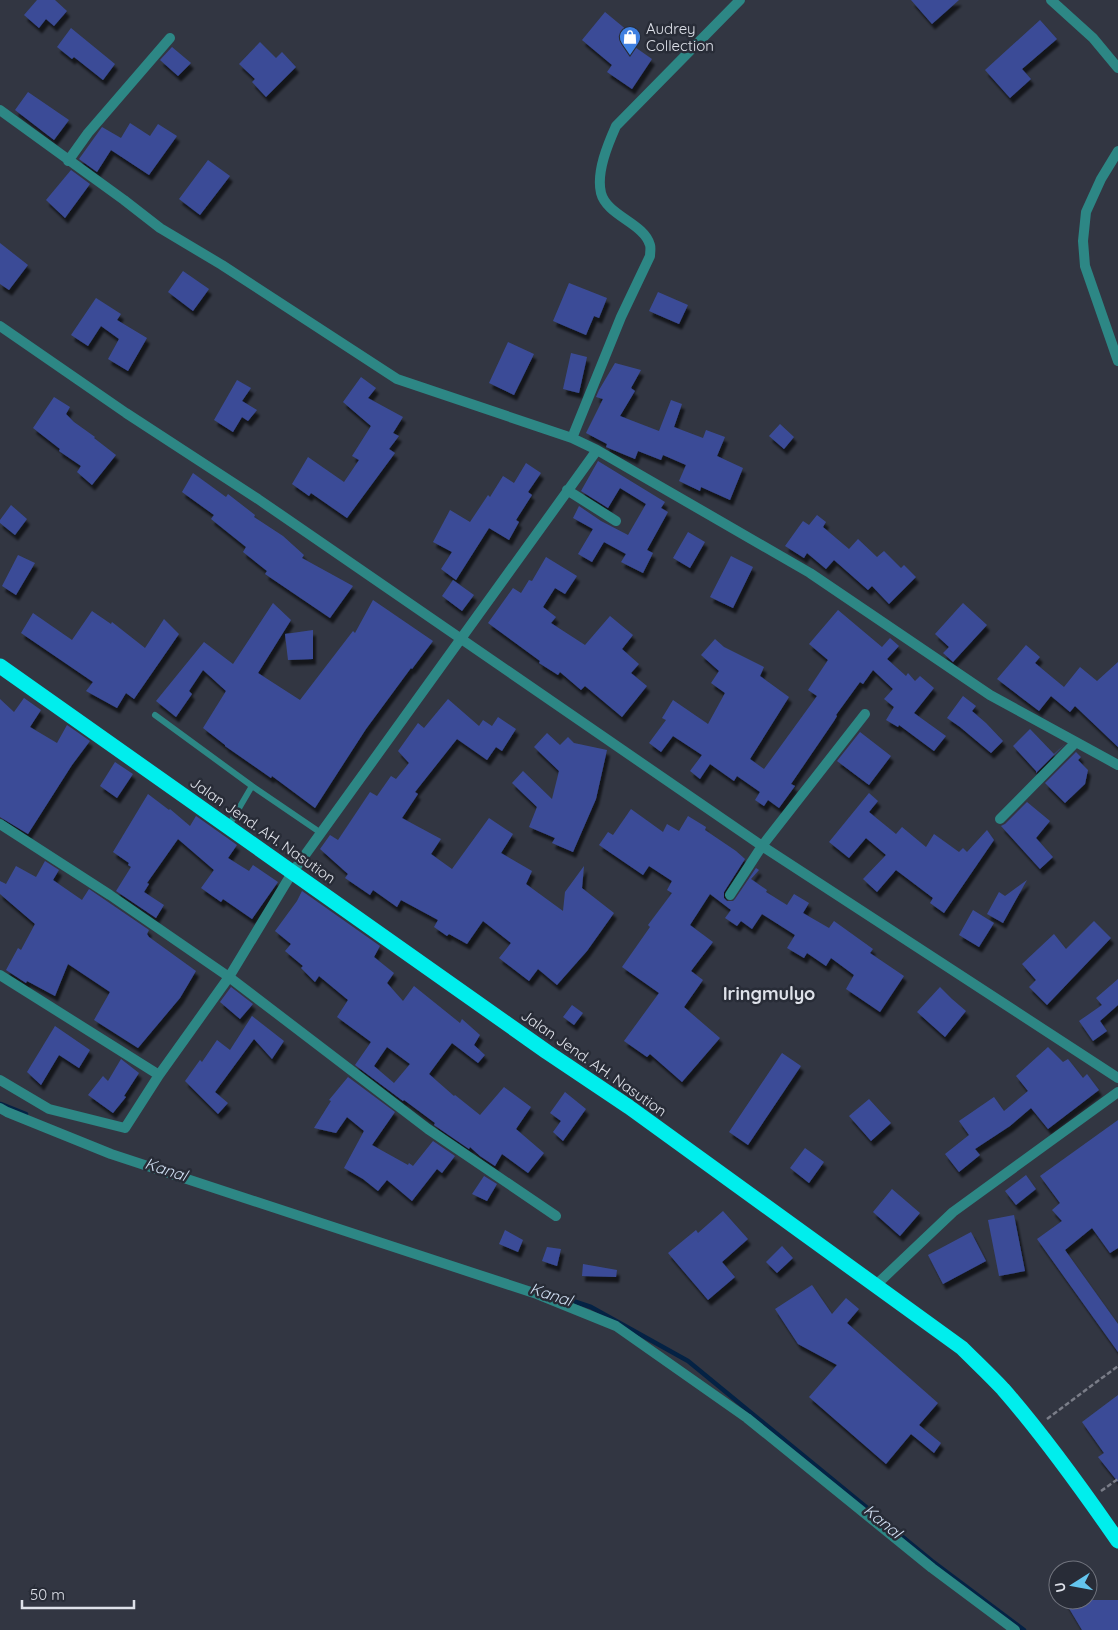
<svg xmlns="http://www.w3.org/2000/svg" width="1118" height="1630" font-family="Quicksand,sans-serif">
<defs>
<filter id="shadow"><feDropShadow dx="3" dy="5.5" stdDeviation="1" flood-color="#0009"/></filter>
</defs>
<rect width="100%" height="100%" fill="#323642"/>
<g fill="none" stroke-linecap="round" stroke-linejoin="round">
<path stroke="#042244" stroke-width="4.5" d="M 1,1104 L 26,1114
M 537,1289 L 591,1307 L 688,1361 L 932,1561 L 1024,1630"/>
</g>
<path fill="#3b4c97" fill-rule="evenodd" filter="url(#shadow)" d="M 37,0 L 55,0 L 67,11 L 54,26 L 46,19 L 39,28 L 24,15 Z
M 911,0 L 959,0 L 932,24 Z
M 605,12 L 628,31 L 622,38 L 652,59 L 632,89 L 607,72 L 612,65 L 582,40 Z
M 1040,20 L 1057,39 L 1022,69 L 1031,79 L 1010,98 L 985,70 Z
M 71,28 L 115,64 L 103,80 L 74,57 L 72,59 L 57,47 Z
M 260,42 L 276,58 L 282,52 L 296,67 L 266,97 L 252,82 L 255,79 L 239,64 Z
M 172,47 L 191,63 L 178,76 L 160,60 Z
M 28,92 L 69,120 L 54,140 L 15,110 Z
M 130,123 L 150,136 L 158,124 L 177,136 L 149,175 L 111,150 L 97,172 L 79,159 L 102,127 L 121,138 Z
M 208,160 L 230,176 L 200,215 L 179,199 Z
M 71,170 L 90,184 L 65,218 L 46,200 Z
M 0,243 L 28,265 L 9,290 L 0,284 Z
M 183,271 L 209,289 L 193,311 L 168,292 Z
M 569,283 L 607,298 L 599,318 L 594,316 L 586,335 L 553,321 Z
M 658,292 L 688,305 L 679,324 L 649,311 Z
M 96,298 L 121,314 L 117,320 L 147,338 L 128,371 L 108,359 L 119,339 L 101,326 L 88,346 L 71,335 Z
M 508,342 L 534,354 L 514,395 L 489,383 Z
M 571,353 L 587,357 L 579,393 L 563,389 Z
M 615,363 L 641,370 L 631,388 L 635,391 L 620,416 L 659,431 L 671,400 L 682,404 L 674,427 L 703,438 L 706,430 L 725,437 L 717,456 L 743,468 L 730,500 L 701,487 L 700,491 L 679,481 L 686,465 L 663,455 L 661,460 L 638,451 L 635,459 L 606,447 L 607,444 L 586,433 L 603,399 L 596,397 L 599,390 Z
M 361,377 L 376,388 L 368,398 L 403,417 L 393,433 L 399,436 L 389,449 L 395,453 L 347,518 L 311,493 L 309,496 L 292,484 L 308,457 L 344,482 L 359,460 L 352,456 L 371,426 L 343,402 Z
M 237,380 L 251,388 L 242,401 L 257,410 L 248,421 L 242,417 L 233,432 L 214,420 Z
M 54,397 L 70,407 L 66,414 L 74,422 L 95,437 L 94,438 L 116,455 L 92,485 L 77,472 L 81,466 L 59,451 L 60,449 L 33,428 Z
M 780,424 L 794,437 L 784,449 L 769,436 Z
M 598,461 L 665,502 L 661,508 L 668,512 L 647,550 L 653,553 L 643,573 L 621,562 L 626,554 L 604,542 L 592,562 L 578,554 L 593,529 L 573,518 L 579,506 L 601,521 L 628,535 L 646,504 L 620,488 L 608,508 L 581,491 Z
M 526,463 L 541,473 L 528,492 L 532,495 L 516,520 L 519,522 L 509,540 L 489,528 L 456,580 L 441,569 L 452,552 L 433,542 L 450,510 L 470,522 L 488,495 L 490,497 L 503,476 L 514,483 Z
M 193,473 L 226,497 L 228,494 L 255,515 L 254,517 L 283,536 L 304,555 L 302,558 L 353,586 L 330,618 L 265,574 L 267,571 L 243,552 L 246,547 L 211,519 L 214,515 L 182,492 Z
M 11,505 L 27,519 L 15,535 L 0,523 L 0,520 Z
M 817,515 L 826,522 L 823,527 L 849,549 L 858,539 L 877,557 L 884,551 L 901,568 L 904,565 L 916,577 L 889,604 L 872,586 L 868,590 L 834,560 L 826,569 L 807,553 L 804,558 L 785,546 L 803,521 L 809,525 Z
M 688,532 L 705,542 L 690,568 L 673,558 Z
M 18,555 L 35,563 L 16,595 L 2,586 Z
M 731,556 L 753,567 L 733,608 L 710,597 Z
M 546,557 L 577,576 L 565,594 L 555,588 L 543,607 L 556,617 L 551,623 L 585,645 L 610,616 L 633,635 L 622,649 L 639,664 L 631,673 L 647,686 L 622,717 L 585,686 L 581,690 L 560,672 L 558,675 L 539,663 L 540,661 L 488,623 L 513,588 L 521,593 L 529,580 L 532,581 Z
M 453,580 L 474,595 L 462,611 L 442,596 Z
M 373,600 L 433,641 L 412,669 L 411,668 L 366,729 L 315,808 L 272,776 L 271,778 L 225,746 L 225,745 L 203,728 L 226,691 L 203,670 L 189,691 L 192,694 L 176,717 L 156,701 L 204,642 L 233,664 L 273,603 L 291,620 L 258,673 L 300,700 L 353,631 L 355,633 Z
M 963,603 L 987,625 L 953,662 L 943,653 L 949,647 L 935,634 Z
M 838,610 L 882,647 L 890,638 L 899,646 L 887,659 L 906,676 L 908,673 L 915,681 L 920,676 L 934,688 L 914,713 L 946,736 L 934,751 L 899,725 L 898,727 L 886,720 L 894,707 L 884,699 L 893,689 L 873,670 L 863,684 L 860,682 L 836,715 L 837,716 L 834,721 L 791,784 L 795,786 L 779,808 L 768,800 L 764,806 L 755,800 L 760,792 L 737,776 L 734,781 L 710,764 L 700,779 L 690,771 L 702,755 L 673,736 L 661,752 L 649,743 L 666,720 L 662,718 L 673,700 L 708,724 L 725,693 L 711,683 L 719,671 L 701,655 L 715,639 L 724,647 L 764,667 L 760,676 L 789,697 L 750,759 L 764,769 L 817,696 L 808,690 L 828,660 L 809,644 Z
M 92,611 L 111,624 L 112,622 L 145,648 L 164,619 L 179,634 L 134,699 L 126,693 L 117,708 L 86,691 L 93,682 L 21,633 L 33,613 L 72,640 Z
M 313,630 L 313,659 L 288,660 L 285,634 Z
M 1026,645 L 1040,657 L 1035,663 L 1064,687 L 1080,667 L 1097,681 L 1118,662 L 1118,747 L 1075,706 L 1070,712 L 1051,696 L 1039,711 L 997,679 Z
M 963,696 L 976,706 L 972,711 L 986,723 L 1003,741 L 991,753 L 960,727 L 947,718 Z
M 24,698 L 41,710 L 30,727 L 57,743 L 67,725 L 90,741 L 72,765 L 28,834 L 0,817 L 0,699 L 14,712 Z
M 448,699 L 479,726 L 483,720 L 492,726 L 498,717 L 516,729 L 502,751 L 496,747 L 487,760 L 457,739 L 415,792 L 418,794 L 402,818 L 441,839 L 431,854 L 452,869 L 489,818 L 513,834 L 501,853 L 532,871 L 526,884 L 563,911 L 565,892 L 584,866 L 582,888 L 614,913 L 587,951 L 557,985 L 538,969 L 529,981 L 499,958 L 511,943 L 483,921 L 467,944 L 449,934 L 447,936 L 434,927 L 438,920 L 401,900 L 397,907 L 373,890 L 370,895 L 345,878 L 348,874 L 320,849 L 330,835 L 338,840 L 370,792 L 377,796 L 391,776 L 396,779 L 409,763 L 398,751 L 418,723 L 424,728 Z
M 1030,729 L 1054,754 L 1065,744 L 1036,773 L 1036,771 L 1013,746 Z
M 860,732 L 891,756 L 869,785 L 837,761 Z
M 547,733 L 560,745 L 568,737 L 574,743 L 607,750 L 596,799 L 573,852 L 552,843 L 555,838 L 529,827 L 537,807 L 512,783 L 523,771 L 552,799 L 559,771 L 534,747 Z
M 1076,752 L 1081,757 L 1078,760 L 1088,770 L 1085,784 L 1065,803 L 1045,783 Z
M 115,762 L 133,774 L 117,798 L 100,786 Z
M 869,793 L 878,801 L 869,812 L 896,834 L 902,827 L 926,847 L 934,834 L 959,852 L 963,848 L 967,852 L 987,830 L 994,840 L 944,913 L 930,903 L 933,898 L 896,870 L 877,892 L 863,879 L 886,855 L 866,838 L 849,858 L 829,842 Z
M 148,794 L 169,810 L 170,809 L 190,826 L 196,816 L 237,845 L 228,858 L 249,871 L 253,865 L 278,882 L 252,919 L 223,899 L 221,902 L 201,888 L 214,870 L 178,839 L 147,883 L 149,884 L 144,892 L 164,905 L 156,918 L 116,891 L 131,867 L 128,865 L 129,863 L 113,852 Z
M 1027,802 L 1050,821 L 1036,838 L 1053,857 L 1040,869 L 1001,826 L 1005,824 Z
M 631,809 L 663,832 L 667,824 L 679,831 L 688,816 L 706,827 L 705,830 L 736,851 L 745,859 L 724,892 L 724,898 L 727,901 L 733,901 L 735,899 L 756,868 L 759,870 L 751,879 L 767,890 L 766,892 L 787,905 L 794,894 L 809,903 L 803,913 L 829,928 L 834,921 L 873,949 L 870,953 L 904,976 L 880,1012 L 846,989 L 854,975 L 831,958 L 826,966 L 807,953 L 804,958 L 787,948 L 795,935 L 762,914 L 752,929 L 741,921 L 737,926 L 725,918 L 731,910 L 710,894 L 690,925 L 713,942 L 691,971 L 703,980 L 684,1007 L 720,1038 L 682,1082 L 650,1054 L 647,1057 L 624,1041 L 659,993 L 622,967 L 650,927 L 648,925 L 672,893 L 667,890 L 672,881 L 649,866 L 643,875 L 599,845 L 608,832 L 613,835 Z
M 45,861 L 59,870 L 53,880 L 82,900 L 89,889 L 149,930 L 147,934 L 149,937 L 196,971 L 180,998 L 138,1048 L 94,1020 L 110,992 L 68,964 L 55,996 L 27,981 L 26,983 L 6,970 L 18,948 L 21,950 L 35,924 L 0,894 L 0,881 L 6,884 L 16,866 L 36,877 Z
M 1027,880 L 1003,923 L 987,914 L 999,892 L 1005,896 Z
M 302,891 L 380,946 L 374,957 L 394,973 L 387,983 L 403,1001 L 414,986 L 460,1023 L 462,1019 L 480,1035 L 474,1045 L 485,1055 L 478,1063 L 452,1043 L 429,1074 L 454,1096 L 455,1095 L 480,1115 L 504,1087 L 531,1107 L 516,1129 L 544,1153 L 528,1173 L 502,1154 L 495,1166 L 480,1156 L 470,1147 L 469,1149 L 434,1125 L 435,1123 L 404,1100 L 403,1101 L 355,1065 L 371,1042 L 337,1017 L 348,1000 L 319,976 L 315,982 L 301,968 L 303,966 L 285,951 L 291,944 L 275,931 L 297,901 ZM 387,1047 L 410,1064 L 394,1083 L 374,1066 Z
M 973,910 L 994,923 L 979,947 L 959,935 Z
M 1094,921 L 1111,938 L 1047,1005 L 1029,987 L 1036,980 L 1022,964 L 1054,934 L 1066,949 Z
M 1118,979 L 1118,1005 L 1100,1021 L 1107,1031 L 1093,1041 L 1079,1021 L 1102,1005 L 1096,998 Z
M 231,987 L 253,1004 L 240,1019 L 220,1002 Z
M 940,987 L 952,999 L 966,1011 L 945,1037 L 917,1012 Z
M 572,1005 L 583,1013 L 574,1025 L 563,1017 Z
M 252,1016 L 284,1041 L 272,1059 L 254,1039 L 215,1092 L 228,1103 L 218,1114 L 185,1081 L 200,1060 L 202,1062 L 217,1040 L 230,1050 Z
M 55,1026 L 90,1050 L 79,1068 L 59,1055 L 41,1085 L 27,1072 Z
M 1048,1047 L 1063,1062 L 1068,1059 L 1083,1078 L 1087,1074 L 1099,1090 L 1048,1129 L 1031,1108 L 1010,1126 L 975,1149 L 980,1155 L 959,1172 L 945,1154 L 969,1135 L 959,1121 L 994,1097 L 1004,1111 L 1028,1091 L 1016,1076 Z
M 782,1053 L 801,1066 L 748,1145 L 729,1132 Z
M 121,1059 L 139,1073 L 124,1096 L 126,1097 L 113,1113 L 88,1095 L 103,1076 L 108,1081 Z
M 348,1077 L 395,1112 L 372,1145 L 408,1165 L 409,1163 L 413,1166 L 433,1141 L 455,1156 L 442,1173 L 437,1169 L 412,1201 L 387,1180 L 378,1191 L 363,1179 L 344,1168 L 364,1131 L 347,1117 L 336,1133 L 314,1128 L 331,1101 L 329,1100 Z
M 565,1092 L 586,1109 L 563,1141 L 553,1132 L 561,1121 L 550,1113 Z
M 869,1099 L 891,1123 L 871,1141 L 849,1116 Z
M 1118,1120 L 1118,1248 L 1110,1253 L 1092,1228 L 1065,1250 L 1118,1324 L 1118,1352 L 1037,1239 L 1062,1221 L 1052,1210 L 1060,1203 L 1040,1176 Z
M 805,1148 L 824,1162 L 809,1183 L 790,1168 Z
M 1026,1175 L 1036,1189 L 1016,1205 L 1005,1191 Z
M 484,1176 L 497,1184 L 487,1201 L 472,1194 Z
M 892,1189 L 920,1213 L 900,1236 L 873,1212 Z
M 723,1211 L 748,1239 L 722,1262 L 735,1277 L 708,1300 L 668,1253 L 696,1230 L 698,1233 Z
M 1014,1215 L 1025,1271 L 999,1276 L 988,1220 Z
M 505,1230 L 523,1240 L 518,1252 L 499,1244 Z
M 971,1232 L 986,1261 L 943,1284 L 928,1255 Z
M 782,1246 L 793,1258 L 777,1273 L 766,1262 Z
M 547,1247 L 561,1249 L 557,1266 L 542,1261 Z
M 583,1264 L 617,1270 L 616,1277 L 582,1276 Z
M 812,1285 L 832,1314 L 846,1298 L 859,1309 L 847,1323 L 938,1403 L 919,1425 L 941,1443 L 934,1453 L 911,1434 L 886,1464 L 809,1397 L 837,1365 L 798,1344 L 775,1309 Z
M 1118,1395 L 1118,1482 L 1098,1457 L 1104,1453 L 1082,1422 Z
M 1064,1600 L 1118,1600 L 1118,1630 L 1082,1630 Z"/>
<g fill="none" stroke-linecap="round" stroke-linejoin="round">
<path stroke="#7a7d88" stroke-width="2.5" stroke-dasharray="5 2.5" stroke-linecap="butt" d="M 1047,1419 L 1118,1366
M 1101,1491 L 1118,1479"/>
<path stroke="#2d8785" stroke-width="6" d="M 155,715 L 252,786
M 228,827 L 252,786 L 321,833"/>
<path stroke="#2d8785" stroke-width="10" d="M 1051,0 L 1093,38 L 1118,68
M 0,110 L 124,200 L 160,228 L 222,265 L 397,379 L 572,438 L 597,450 L 810,573 L 990,695 L 1118,765
M 1118,151 L 1101,179 L 1086,212 L 1083,241 L 1085,266 L 1118,361
M 68,161 L 88,133 L 170,38
M 0,326 L 126,413 L 258,499 L 762,846 L 1118,1078
M 572,438 L 621,317 L 650,256 C 650,253 651,248 650,245 C 644,223 607,216 601,193 C 596,172 608,144 616,126 L 740,0
M 567,490 L 616,521
M 1000,819 L 1076,742
M 0,824 L 110,895 L 229,977 L 428,1129 L 556,1216
M 730,895 L 762,846 L 865,714
M 0,975 L 159,1075
M 0,1080 L 49,1109 L 125,1128 L 159,1075 L 229,977 L 292,873 L 597,450
M 0,1108 L 7,1112 L 111,1154 L 537,1294 L 616,1326 L 747,1418 L 932,1568 L 1015,1630
M 876,1285 L 953,1212 L 1118,1092"/>
<path stroke="#00eeed" stroke-width="15" d="M 0,666 L 547,1052 L 629,1107 L 962,1348 C 976,1362 990,1375 1003,1389 C 1045,1437 1082,1489 1118,1541"/>
</g>
<defs>
<g id="shop-pin" transform="scale(1.125)"><path d="M0 17L-7.5 6A9.5 9.5 0 1 1 7.5 6Z" fill="#3f7fe0" stroke="#282c37"/><path d="M-5-2.5h2.3a2.7 3.5 0 0 1 5.4 0H5L5.5 6h-11ZM-1.5-2.5h3a1.5 2.3 0 0 0-3 0Z" fill="#fff"/></g>
</defs>
<g fill-rule="evenodd">
<use href="#shop-pin" x="630" y="37"/>
</g>
<g text-anchor="middle" dominant-baseline="central" stroke-width="5" stroke-linejoin="round" paint-order="stroke">
<g font-size="15" fill="#dee1e9" stroke="#282c37" text-anchor="start">
<text x="646" y="28">Audrey<tspan x="646" dy="17">Collection</tspan></text>
</g>
<g font-size="15" fill="#dee1e9" stroke="#282c37">
<text transform="translate(263 830) rotate(35)">Jalan Jend. AH. Nasution</text>
<text transform="translate(594 1063) rotate(35)">Jalan Jend. AH. Nasution</text>
</g>
<g font-size="16" font-style="italic" fill="#d0def2" stroke="#282c37">
<text transform="translate(166 1169) rotate(18)">Kanal</text>
<text transform="translate(551 1294) rotate(18)">Kanal</text>
<text transform="translate(883 1521) rotate(39)">Kanal</text>
</g>
<g font-size="18" font-weight="bold" fill="#dee1e9" stroke="#282c37">
<text x="769" y="993">Iringmulyo</text>
</g>
</g>
<g transform="translate(1073 1585) rotate(259)"><circle r="24" fill="#282c37" stroke="#71747e"/>
<path d="M0-4L9 19L0 12L-9 19Z" fill="#64c5ee"/>
<text y="-8" font-size="14" font-weight="bold" text-anchor="middle" fill="#dee1e9">U</text>
</g>
<path d="M22 1600v8h112v-8" fill="none" stroke="#dee1e9" stroke-width="2.5"/>
<text x="30" y="1600" font-size="15" fill="#dee1e9" stroke="#282c37" stroke-width="4" paint-order="stroke">50 m</text>
</svg>
